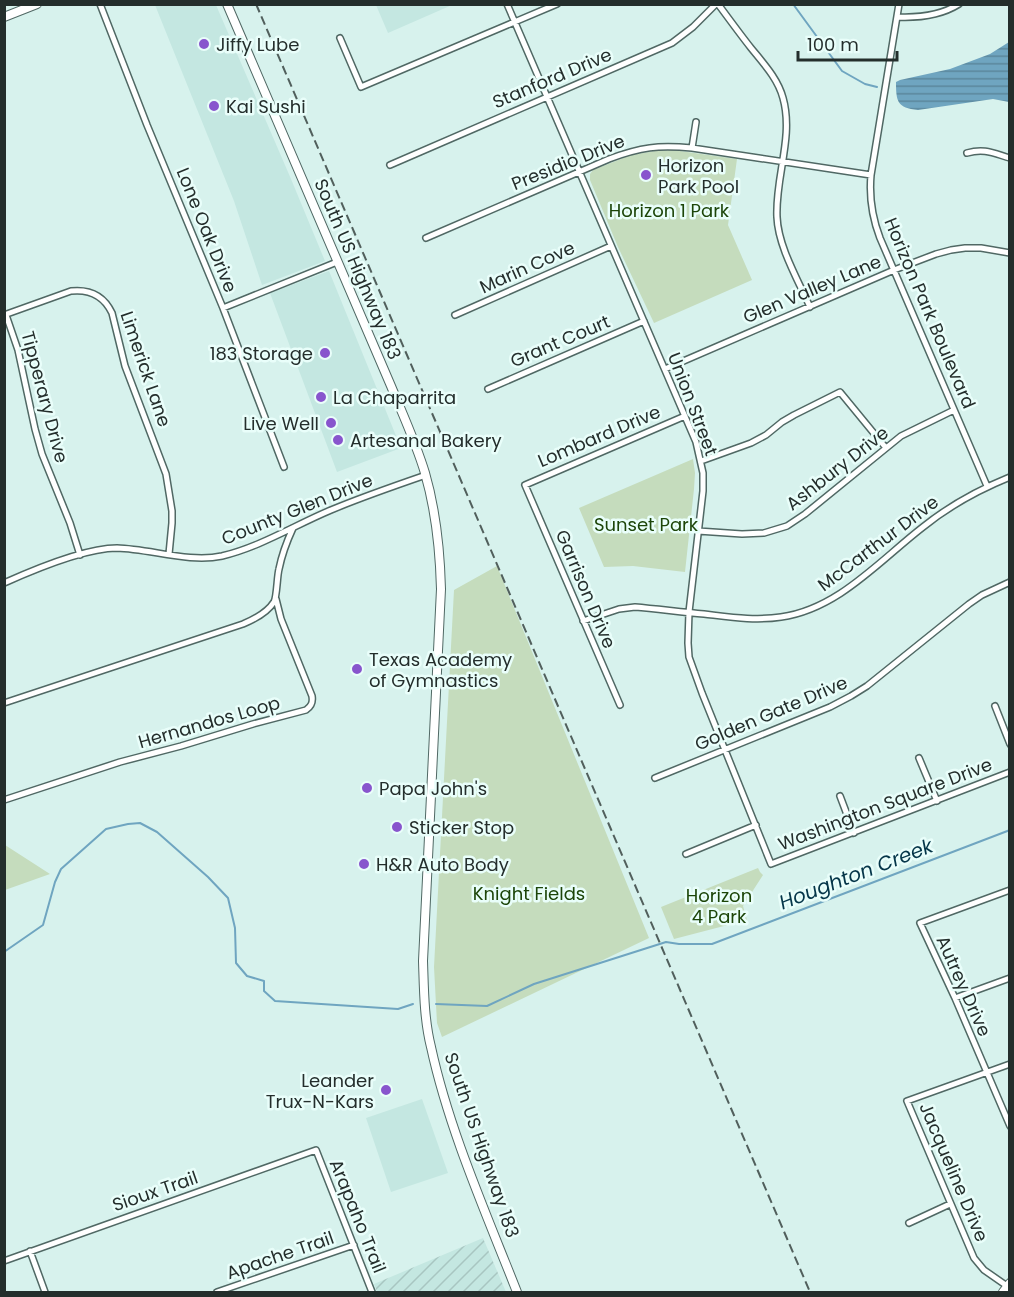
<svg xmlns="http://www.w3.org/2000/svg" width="1014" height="1297" font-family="Poppins,sans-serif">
<defs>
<pattern id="industrial-furrows" width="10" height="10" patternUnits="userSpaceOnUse" patternTransform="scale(1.5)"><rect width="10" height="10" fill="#c4e7e1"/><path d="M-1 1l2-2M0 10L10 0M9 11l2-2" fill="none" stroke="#a8c6c1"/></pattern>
<pattern id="water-rules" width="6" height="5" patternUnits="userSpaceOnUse" patternTransform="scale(1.5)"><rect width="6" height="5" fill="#6fa5c0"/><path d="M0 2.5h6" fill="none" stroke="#5b879c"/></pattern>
</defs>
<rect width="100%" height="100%" fill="#d7f2ed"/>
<path fill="#c4e7e1" d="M 155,5 L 216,5 L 291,179 L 325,261 L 262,285 L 234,201 Z
M 376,5 L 452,5 L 388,33 Z
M 329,271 L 401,448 L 337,472 L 270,293 Z
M 422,1099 L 448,1173 L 391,1192 L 366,1118 Z"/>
<path fill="url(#industrial-furrows)" d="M 483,1238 L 506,1292 L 377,1292 L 374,1284 Z"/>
<path fill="#c5dcbd" d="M 673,150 L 737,159 L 728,225 L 752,280 L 654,323 L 618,247 L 590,180 L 590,174 L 593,170 L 631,155 L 655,151 Z
M 693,459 L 695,473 L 694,489 L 685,572 L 633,566 L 604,567 L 579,508 Z
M 497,566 L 649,938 L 442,1037 L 437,1023 L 434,967 L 454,590 Z
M 5,845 L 50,874 L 5,890 Z
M 758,868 L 760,872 L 763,875 L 743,906 L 747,920 L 674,939 L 661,907 Z"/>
<path fill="url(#water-rules)" d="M 1009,42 L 1009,102 L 993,99 L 918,110 C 897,108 896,101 896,82 L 900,80 L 950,69 L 990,54 Z"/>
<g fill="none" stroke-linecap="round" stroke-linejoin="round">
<path stroke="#6fa5c0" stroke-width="2" d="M 793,4 L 842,71 L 865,84 L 877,87
M 4,952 L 43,925 L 55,882 L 61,869 L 106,829 L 128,824 L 140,823 L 157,832 L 208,877 L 228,898 L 235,928 L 236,963 L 247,976 L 264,981 L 264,991 L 275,1001 L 398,1009 L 413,1004
M 436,1004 L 487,1006 L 534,984 L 666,942 L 679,944 L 712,944 L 1010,830"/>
<g stroke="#506864" stroke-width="8">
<path id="street" d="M 100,4 L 147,125 L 223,308 L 284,467
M 507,4 L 696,442 L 703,473 L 703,491 L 689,612 L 688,643 L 689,657 L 702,693 L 771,864 L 1010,772
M 718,4 C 729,19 740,34 751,48 C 764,64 778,79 783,98 C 794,137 775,177 777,217 C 778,246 798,280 810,307
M 899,4 L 871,175 C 869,197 872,217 880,238 L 987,486
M 897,17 C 919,18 940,16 959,4
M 340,38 L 361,87 L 557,4
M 692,148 L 696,122
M 967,153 C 984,148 993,153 1010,158
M 390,165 L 672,43 L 693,27 L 716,4
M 426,238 L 609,159 C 641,147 658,145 692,148 L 871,175
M 223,308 L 337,262
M 4,315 L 71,291 C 90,289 104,296 112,313 L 125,366 L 166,474 L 172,511 L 172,523 L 169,554
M 6,315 L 18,350 L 35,429 L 42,454 L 70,523 L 80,555
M 455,315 L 611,246
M 665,369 L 894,270 L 936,254 L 951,250 L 965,248 L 981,248 L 1010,253
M 488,389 L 644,321
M 701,461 L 751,443 L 766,435 L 782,422 L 794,415 L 840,392 L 886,448
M 698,531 L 742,534 L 764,533 L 787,526 L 805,514 L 901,436 L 954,410
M 4,583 C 33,570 86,548 117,548 C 151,549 189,563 222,556 C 260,547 295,525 331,510 C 362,497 394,486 426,475
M 583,621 L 619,609 L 635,607 C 658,609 681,612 704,614 C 730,617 755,621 781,617 C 838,609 879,561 923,527 C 949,506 978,490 1010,477
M 4,703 L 243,624 C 255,619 267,613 274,602 C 277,597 277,576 279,569 C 282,554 287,541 293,528
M 620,705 L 525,485 L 685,416
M 995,706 L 1010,744
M 919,758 L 937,801
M 655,778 L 830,707 L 851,696 L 867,686 L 969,604 L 982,595 L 1010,582
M 840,796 L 854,833
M 4,800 L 120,762 L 181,746 L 253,724 L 306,710 C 312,706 313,702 312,696 L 281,619 L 276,599
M 686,854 L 756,825
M 1010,890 L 920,923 L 955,998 L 1010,1126
M 955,998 L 1010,978
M 909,1223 L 950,1204
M 30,1251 L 45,1292
M 4,1261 L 316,1150 L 372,1292
M 1007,1286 L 984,1270 L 974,1258 L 907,1101 L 1010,1064
M 217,1292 L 354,1245"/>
</g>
<g stroke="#506864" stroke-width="10">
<path id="secondary" d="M 4,17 L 37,4
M 1003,1292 L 1010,1283"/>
</g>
<g stroke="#506864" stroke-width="10">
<path id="primary" d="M 227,4 L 391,386 C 403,415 416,443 425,473 C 436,511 440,551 441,589 L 423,961 C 424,990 424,1019 431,1047 C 449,1130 486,1213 517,1292"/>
</g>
<use href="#street" stroke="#fff" stroke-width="5"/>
<use href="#secondary" stroke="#fff" stroke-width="8"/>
<use href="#primary" stroke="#fff" stroke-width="8"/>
<path stroke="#515f5c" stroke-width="2" stroke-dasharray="9 4.5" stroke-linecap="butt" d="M 256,4 L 810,1292"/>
</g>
<g fill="#8855cd" stroke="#e9fefa" stroke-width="2">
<circle cx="204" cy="44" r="6"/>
<circle cx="214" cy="106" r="6"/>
<circle cx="646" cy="175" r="6"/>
<circle cx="325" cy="353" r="6"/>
<circle cx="321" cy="397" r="6"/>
<circle cx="331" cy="423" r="6"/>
<circle cx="338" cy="440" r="6"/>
<circle cx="357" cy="669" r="6"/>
<circle cx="367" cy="788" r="6"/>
<circle cx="397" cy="827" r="6"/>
<circle cx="364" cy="864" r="6"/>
<circle cx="386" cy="1090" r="6"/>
</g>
<g text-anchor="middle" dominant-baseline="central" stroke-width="5" stroke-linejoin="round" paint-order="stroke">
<g font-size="18" fill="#242e2c" stroke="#e9fefa" text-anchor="start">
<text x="216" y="44">Jiffy Lube</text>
<text x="226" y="106">Kai Sushi</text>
<text x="658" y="165">Horizon<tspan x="658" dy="21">Park Pool</tspan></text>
<text x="313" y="353" text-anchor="end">183 Storage</text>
<text x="333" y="397">La Chaparrita</text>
<text x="319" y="423" text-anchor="end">Live Well</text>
<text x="350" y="440">Artesanal Bakery</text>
<text x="369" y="659">Texas Academy<tspan x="369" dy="21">of Gymnastics</tspan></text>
<text x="379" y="788">Papa John's</text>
<text x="409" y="827">Sticker Stop</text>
<text x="376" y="864">H&amp;R Auto Body</text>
<text x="374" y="1080" text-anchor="end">Leander<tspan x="374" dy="21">Trux-N-Kars</tspan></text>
</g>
<g font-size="18" fill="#242e2c" stroke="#e9fefa">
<text transform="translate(552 78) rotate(-23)">Stanford Drive</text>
<text transform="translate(568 162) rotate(-22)">Presidio Drive</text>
<text transform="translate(207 230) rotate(68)">Lone Oak Drive</text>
<text transform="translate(527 267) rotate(-24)">Marin Cove</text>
<text transform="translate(358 269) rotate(67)">South US Highway 183</text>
<text transform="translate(812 289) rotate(-23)">Glen Valley Lane</text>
<text transform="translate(930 313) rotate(67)">Horizon Park Boulevard</text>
<text transform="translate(560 341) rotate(-23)">Grant Court</text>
<text transform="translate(146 369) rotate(71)">Limerick Lane</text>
<text transform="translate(45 397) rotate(75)">Tipperary Drive</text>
<text transform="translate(693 404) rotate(69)">Union Street</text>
<text transform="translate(599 436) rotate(-23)">Lombard Drive</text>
<text transform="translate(837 468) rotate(-38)">Ashbury Drive</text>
<text transform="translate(297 509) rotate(-22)">County Glen Drive</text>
<text transform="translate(878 543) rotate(-37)">McCarthur Drive</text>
<text transform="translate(586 589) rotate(67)">Garrison Drive</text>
<text transform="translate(771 713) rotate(-23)">Golden Gate Drive</text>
<text transform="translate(209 722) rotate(-16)">Hernandos Loop</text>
<text transform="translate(885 804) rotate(-21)">Washington Square Drive</text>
<text transform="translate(964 986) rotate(66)">Autrey Drive</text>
<text transform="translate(482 1145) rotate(71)">South US Highway 183</text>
<text transform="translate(954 1172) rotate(67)">Jacqueline Drive</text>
<text transform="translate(155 1191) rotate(-19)">Sioux Trail</text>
<text transform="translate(358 1216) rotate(68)">Arapaho Trail</text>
<text transform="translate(280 1255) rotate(-19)">Apache Trail</text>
</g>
<g font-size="18" fill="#1c4508" stroke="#e9fefa">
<text x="669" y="210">Horizon 1 Park</text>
<text x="646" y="524">Sunset Park</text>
<text x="529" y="893">Knight Fields</text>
<text x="719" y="895">Horizon<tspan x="719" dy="21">4 Park</tspan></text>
</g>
<g font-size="20" font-style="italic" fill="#053649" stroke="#e9fefa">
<text transform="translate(856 874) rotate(-21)">Houghton Creek</text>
</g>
</g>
<rect width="1014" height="1297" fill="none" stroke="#242e2c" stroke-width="12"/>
<path d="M798 51v9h99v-9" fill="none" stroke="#242e2c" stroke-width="3"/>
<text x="807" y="51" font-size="18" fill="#242e2c" stroke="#e9fefa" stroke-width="4.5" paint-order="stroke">100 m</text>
</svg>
